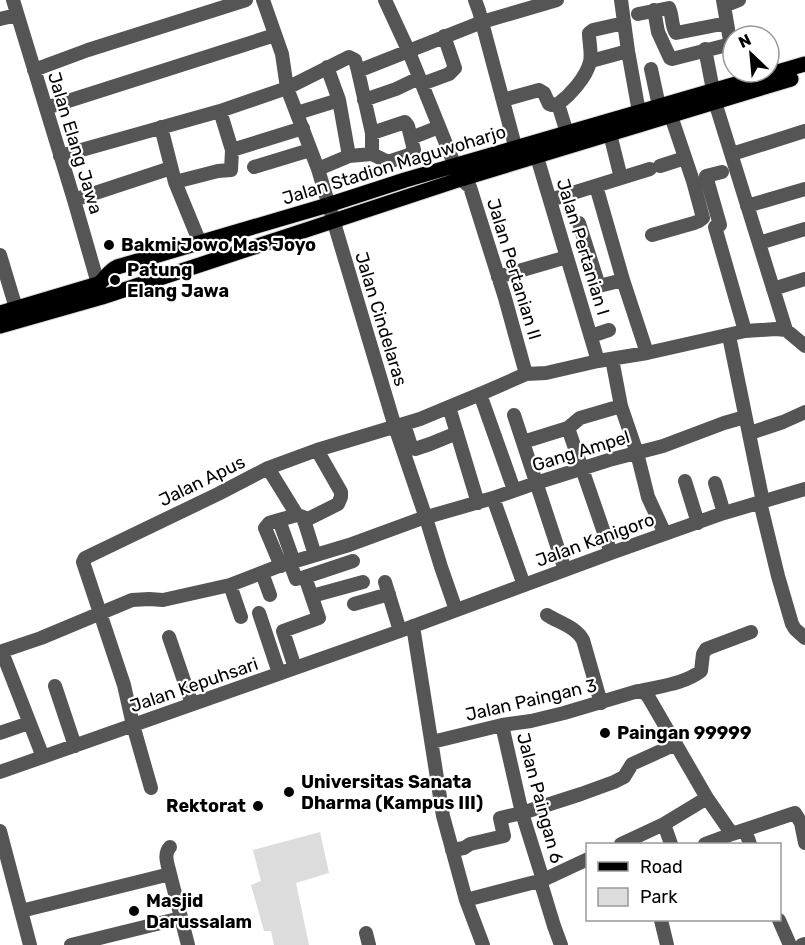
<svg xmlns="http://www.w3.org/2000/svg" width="805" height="945" font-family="Rubik,sans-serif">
<rect width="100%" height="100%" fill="#fff"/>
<path fill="#dcdcdc" d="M 320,832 L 329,873 L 296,883 L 309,945 L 274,945 L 271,931 L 264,931 L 251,885 L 261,881 L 253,850 Z"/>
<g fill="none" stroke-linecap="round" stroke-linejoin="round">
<g stroke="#dbdbdb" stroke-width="17">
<path id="major" d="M 0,313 L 98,284 C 106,279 108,271 117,267 L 328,205 L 405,180 L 805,64
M 0,326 L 102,297 L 461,179 L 791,79"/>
</g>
<path stroke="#555" stroke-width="14" d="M 13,0 L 74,200 L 101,294
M 263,0 L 282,54 L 287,88 L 318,169 L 395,427 L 426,518 L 441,567 L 456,610
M 385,0 L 409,52 L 455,166 L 461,179 L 470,187 L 505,298 L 526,374
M 475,0 L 479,11 L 518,157
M 621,0 L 628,51 L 639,112
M 723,0 L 733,58
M 724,6 L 739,0
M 654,10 L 658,32 L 670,58 L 672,59 L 731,44
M 638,14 L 669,8 C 673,16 671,26 676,33 L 727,23
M 0,19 L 17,15
M 705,49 L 713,90
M 591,61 L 628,51
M 651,69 L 659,106
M 34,70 L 88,50 L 246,0
M 358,71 L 372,133 L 372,154
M 422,84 L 449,74 L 455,68 L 444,36
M 339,100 L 349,156
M 364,100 L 396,89 L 419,78
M 503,100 L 539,90 L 544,93 L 549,104 L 552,105 L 558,104
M 715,102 L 786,330
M 46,108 L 275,35
M 220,111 L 232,150
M 297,113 L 339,100 L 327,67
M 161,127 L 175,182 L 218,171 L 231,170 L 232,150 L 303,128
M 567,133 L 558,104 C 570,95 586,78 590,62 C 592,54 589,42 589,33 L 593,30 L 624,23
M 610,134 L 621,178
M 411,138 L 439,127
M 534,147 L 598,361
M 732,154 L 805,131
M 60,156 L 220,111 L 287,88 L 349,57 L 355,60 L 358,71 L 482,22 L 557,0
M 660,166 L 685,158
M 254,167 L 310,150
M 318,169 L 349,156 L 372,154 L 386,161 L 391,161 L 409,155 L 414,150 L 408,126 L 405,122 L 372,133
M 722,172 L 706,176 L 720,225 L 715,227 L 745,331
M 175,182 L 200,243
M 596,186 L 623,280 L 647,353
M 74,200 L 171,168
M 550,200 L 650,169
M 747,206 L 805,189
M 579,223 L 599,286 L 623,280
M 652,235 L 694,223 L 699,221 L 703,218 L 693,181 L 671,116
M 759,243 L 805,229
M 0,255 L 16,308
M 498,277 L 567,257
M 773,289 L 805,279
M 591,336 L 609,330
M 729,336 L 763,502
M 612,359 L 621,406 L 637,453 L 648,497 L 665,534
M 480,394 L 514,490
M 449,407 L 478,503
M 514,415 L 565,570
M 404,424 L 411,446 L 415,449 L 430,444 L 457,433
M 568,428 L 611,553
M 750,433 L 783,422 L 805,412
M 523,442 L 568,428 L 580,418 L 621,406
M 268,468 L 297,515 L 303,517 L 315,555
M 685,481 L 698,523
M 715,483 L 724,513
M 493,498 L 524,585
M 760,502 L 778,576 L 792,624 L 795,629 L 805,638
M 279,520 L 269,523 L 265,528 L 281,566
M 304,521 L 338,504 L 341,497 L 341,492 L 317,450
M 294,562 L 279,520 L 297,515
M 290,563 L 296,579 L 305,577 L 353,561
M 262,573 L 270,595
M 385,582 L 400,631
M 230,585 L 241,617
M 312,596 L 363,582
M 354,604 L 389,594
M 259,613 L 279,673
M 547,615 C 560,623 576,627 583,640 L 601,703
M 413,626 L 443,816 L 466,900 L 483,945
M 169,637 L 192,704
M 0,652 L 41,638 L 132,600 L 149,599 L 163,600 L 230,585 L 279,566 L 349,545 L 420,519 L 493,498 L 536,483 L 609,460 L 663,446 L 724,423 L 745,417
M 2,652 L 43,757
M 295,668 L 283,631 L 319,618 L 305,577
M 55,686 L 75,746
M 640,691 C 660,686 684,684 701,671 L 703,654 L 706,649 L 751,632
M 502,725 L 522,813 L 543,880
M 0,733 L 29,723
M 432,742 L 502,725 L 531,721 L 564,713 L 638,691 L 645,693 L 649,698 L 707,798
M 0,772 L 400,631 L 611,553 L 724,513 L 805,489
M 151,788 L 133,725 L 124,685 L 83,562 L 85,558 L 218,494 L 268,468 L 317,450 L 420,419 L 485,392 L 526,374 L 546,373 L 598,361 L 647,353 L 745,331 L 776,329 L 786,330 L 805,346
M 664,824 L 671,844
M 745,830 L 750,844
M 0,831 L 30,945
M 621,844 L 664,824 L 707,798 L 732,834
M 705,844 L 732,834 L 795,813 L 801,823 L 805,843
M 452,850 L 464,848 L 470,844 L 504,836 L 500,818 L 522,813 L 581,794 L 614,782 L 624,777 L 632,764 L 676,744
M 170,874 C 168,865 163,854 170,847
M 540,880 L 554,926 L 561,945
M 466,900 L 543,880 L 588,859
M 21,911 L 170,874 L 188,945
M 661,920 L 667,945
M 779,920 L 790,945
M 366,933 L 369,945
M 71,945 L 181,918
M 802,945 L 805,944"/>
<use href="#major" stroke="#000" stroke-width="15"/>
</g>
<g fill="#000" stroke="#fff" stroke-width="2">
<circle cx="109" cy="245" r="6"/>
<circle cx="115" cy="280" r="6"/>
<circle cx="605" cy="733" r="6"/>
<circle cx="289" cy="792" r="6"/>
<circle cx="258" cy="806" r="6"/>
<circle cx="134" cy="911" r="6"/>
</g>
<g text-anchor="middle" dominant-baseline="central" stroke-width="4.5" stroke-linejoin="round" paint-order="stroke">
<g font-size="18" fill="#000" stroke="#fff">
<text transform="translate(75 143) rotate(73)">Jalan Elang Jawa</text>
<text transform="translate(394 165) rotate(-17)">Jalan Stadion Maguwoharjo</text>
<text transform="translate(583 247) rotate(73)">Jalan Pertanian I</text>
<text transform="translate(514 269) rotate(73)">Jalan Pertanian II</text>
<text transform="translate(381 319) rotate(73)">Jalan Cindelaras</text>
<text transform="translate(581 451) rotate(-17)">Gang Ampel</text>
<text transform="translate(202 481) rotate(-26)">Jalan Apus</text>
<text transform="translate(595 540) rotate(-20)">Jalan Kanigoro</text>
<text transform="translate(194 685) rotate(-19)">Jalan Kepuhsari</text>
<text transform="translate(531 700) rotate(-13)">Jalan Paingan 3</text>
<text transform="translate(540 798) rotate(75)">Jalan Paingan 6</text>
</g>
<g font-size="18" font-weight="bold" fill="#000" stroke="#fff" text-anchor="start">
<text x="121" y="245">Bakmi Jowo Mas Joyo</text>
<text x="127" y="270">Patung<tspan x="127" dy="21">Elang Jawa</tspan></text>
<text x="617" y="733">Paingan 99999</text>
<text x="301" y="782">Universitas Sanata<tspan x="301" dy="21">Dharma (Kampus III)</tspan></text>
<text x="246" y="806" text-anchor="end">Rektorat</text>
<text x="146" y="901">Masjid<tspan x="146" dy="21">Darussalam</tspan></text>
</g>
</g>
<rect x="586" y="843" width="195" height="78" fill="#ffffff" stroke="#999999" stroke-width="1.5"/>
<rect x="598" y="862" width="30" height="9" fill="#000000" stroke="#999999" stroke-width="1.5"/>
<text x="640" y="873" font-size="18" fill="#000000">Road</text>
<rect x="598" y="888" width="30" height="18" fill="#dcdcdc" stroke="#999999" stroke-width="1.5"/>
<text x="640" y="903" font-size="18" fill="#000000">Park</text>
<g transform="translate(751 54) rotate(334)"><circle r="28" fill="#ffffff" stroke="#999999" stroke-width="1.5"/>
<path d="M0-4.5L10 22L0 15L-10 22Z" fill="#000000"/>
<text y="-9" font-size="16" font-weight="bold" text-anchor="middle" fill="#000000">N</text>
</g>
</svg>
